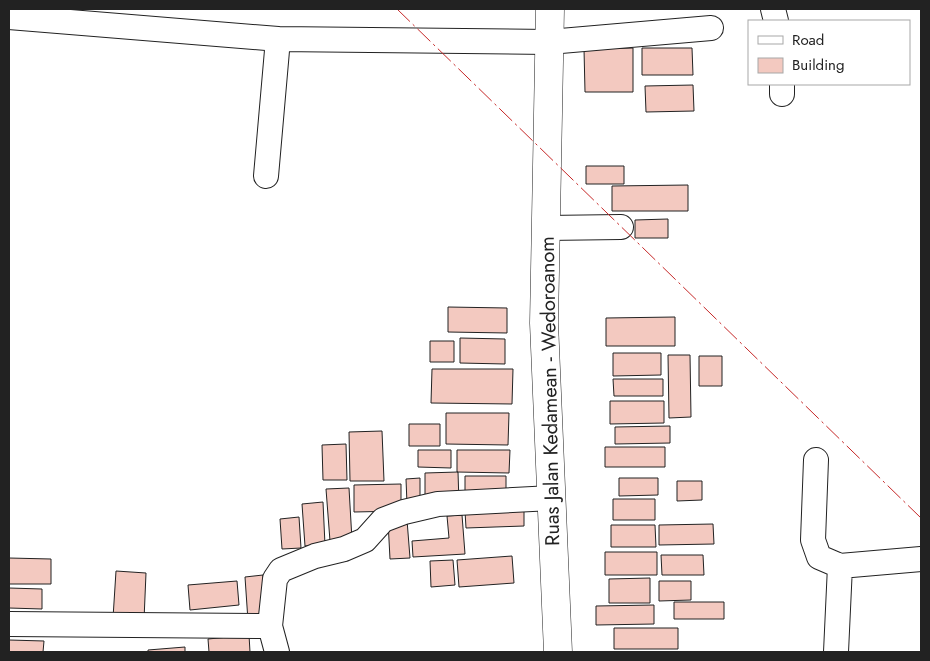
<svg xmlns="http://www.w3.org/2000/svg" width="930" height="661" font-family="Jost,sans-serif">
<rect width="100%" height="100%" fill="#fff"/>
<path fill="#f3c9c0" stroke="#222" d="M 633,48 L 633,92 L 585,92 L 584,49 Z
M 642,48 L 692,48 L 693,75 L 642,75 Z
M 693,85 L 694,111 L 646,112 L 645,86 Z
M 586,166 L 624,166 L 624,184 L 586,184 Z
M 688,185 L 688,211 L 612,211 L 612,186 Z
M 668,219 L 668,238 L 635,238 L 635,220 Z
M 448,307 L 507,308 L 507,333 L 448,332 Z
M 675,317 L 675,346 L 606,346 L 606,318 Z
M 460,338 L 505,339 L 505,364 L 460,363 Z
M 430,341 L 454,341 L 454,362 L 430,362 Z
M 613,353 L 661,353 L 661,375 L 613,376 Z
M 668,355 L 690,355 L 691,417 L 669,418 Z
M 699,356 L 722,356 L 722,386 L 699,386 Z
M 432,369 L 513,369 L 512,404 L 431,403 Z
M 613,379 L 663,379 L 663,396 L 614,396 Z
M 610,401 L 664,401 L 664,423 L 610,424 Z
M 446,413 L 509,413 L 508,445 L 446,444 Z
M 409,424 L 440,424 L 440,446 L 409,446 Z
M 670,426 L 670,443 L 615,444 L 615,427 Z
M 382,431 L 384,481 L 350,481 L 349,432 Z
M 346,444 L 347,480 L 323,480 L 322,445 Z
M 605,447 L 665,447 L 665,467 L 605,467 Z
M 418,450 L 451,450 L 451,468 L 418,467 Z
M 457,450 L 510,450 L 509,473 L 457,472 Z
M 458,472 L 459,503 L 425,504 L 425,473 Z
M 465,476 L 506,476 L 506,493 L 465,493 Z
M 420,478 L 420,504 L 407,504 L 406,479 Z
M 619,478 L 658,478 L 658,495 L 619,496 Z
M 677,481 L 702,481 L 702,500 L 677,501 Z
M 401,484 L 401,511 L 354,512 L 354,485 Z
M 349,488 L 352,540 L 330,541 L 326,489 Z
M 613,499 L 655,499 L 655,520 L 613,520 Z
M 323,502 L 325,545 L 305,546 L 302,504 Z
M 524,508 L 524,526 L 466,528 L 465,511 Z
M 462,515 L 465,554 L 413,557 L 412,541 L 449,538 L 447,516 Z
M 299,517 L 301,548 L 282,549 L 280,519 Z
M 407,520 L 410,558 L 390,559 L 388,521 Z
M 713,524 L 714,544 L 659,545 L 659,525 Z
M 611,525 L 655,525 L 656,547 L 611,547 Z
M 605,552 L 657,552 L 657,575 L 605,575 Z
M 661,555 L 703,555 L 704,575 L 662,575 Z
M 512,556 L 514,583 L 459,587 L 457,560 Z
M 9,558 L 51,559 L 51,584 L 9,584 Z
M 453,560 L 455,585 L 431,587 L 430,561 Z
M 116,571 L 146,573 L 144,620 L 113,618 Z
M 263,575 L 267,619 L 248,621 L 245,577 Z
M 650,578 L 650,603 L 609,603 L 609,579 Z
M 237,581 L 239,605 L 190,610 L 188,585 Z
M 659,581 L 691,581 L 691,600 L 659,601 Z
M 9,588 L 42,589 L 42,609 L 9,608 Z
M 674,602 L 724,602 L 724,619 L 674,619 Z
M 654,605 L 654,624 L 596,625 L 596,606 Z
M 614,628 L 678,628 L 678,649 L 614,649 Z
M 249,635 L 250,652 L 209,652 L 208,639 Z
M 9,640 L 44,641 L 43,652 L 9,652 Z
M 185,647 L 185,652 L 148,652 L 148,650 Z"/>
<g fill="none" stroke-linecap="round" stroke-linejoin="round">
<g stroke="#222" stroke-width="26">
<path id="street" d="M 773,9 L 776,21
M 9,17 L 278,39 L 549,42 L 711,28
M 782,84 L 782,94
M 266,176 L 278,39
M 546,228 L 621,227
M 816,460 L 813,540 L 819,557 L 840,566
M 9,624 L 270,626 L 277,652
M 270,626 L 275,579 L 281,570 L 315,556 L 344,549 L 365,540 L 383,520 L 404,512 L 438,504 L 552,498
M 836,652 L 840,566 L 921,559"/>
</g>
<g stroke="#222" stroke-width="29">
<path id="secondary" d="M 550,9 L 544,323 L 558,652"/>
</g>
<use href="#street" stroke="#fff" stroke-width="24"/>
<use href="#secondary" stroke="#fff" stroke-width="28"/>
<path stroke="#c62828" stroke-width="1" stroke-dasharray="18 4 2.5 4" stroke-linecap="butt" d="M 397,9 L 921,518"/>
</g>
<g text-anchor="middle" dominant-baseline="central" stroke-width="4" stroke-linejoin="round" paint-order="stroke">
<g font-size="20" fill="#222" stroke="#fff">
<text transform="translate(550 391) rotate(-91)">Ruas Jalan Kedamean - Wedoroanom</text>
</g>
</g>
<rect width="930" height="661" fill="none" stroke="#222222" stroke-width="20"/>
<rect x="748" y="20" width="162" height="65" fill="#ffffff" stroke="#a7a7a7"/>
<rect x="758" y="36" width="25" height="8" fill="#ffffff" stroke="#a7a7a7"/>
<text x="792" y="45" font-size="15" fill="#222222">Road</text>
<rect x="758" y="58" width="25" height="15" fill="#f3c9c0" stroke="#a7a7a7"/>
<text x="792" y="70" font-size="15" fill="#222222">Building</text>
</svg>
